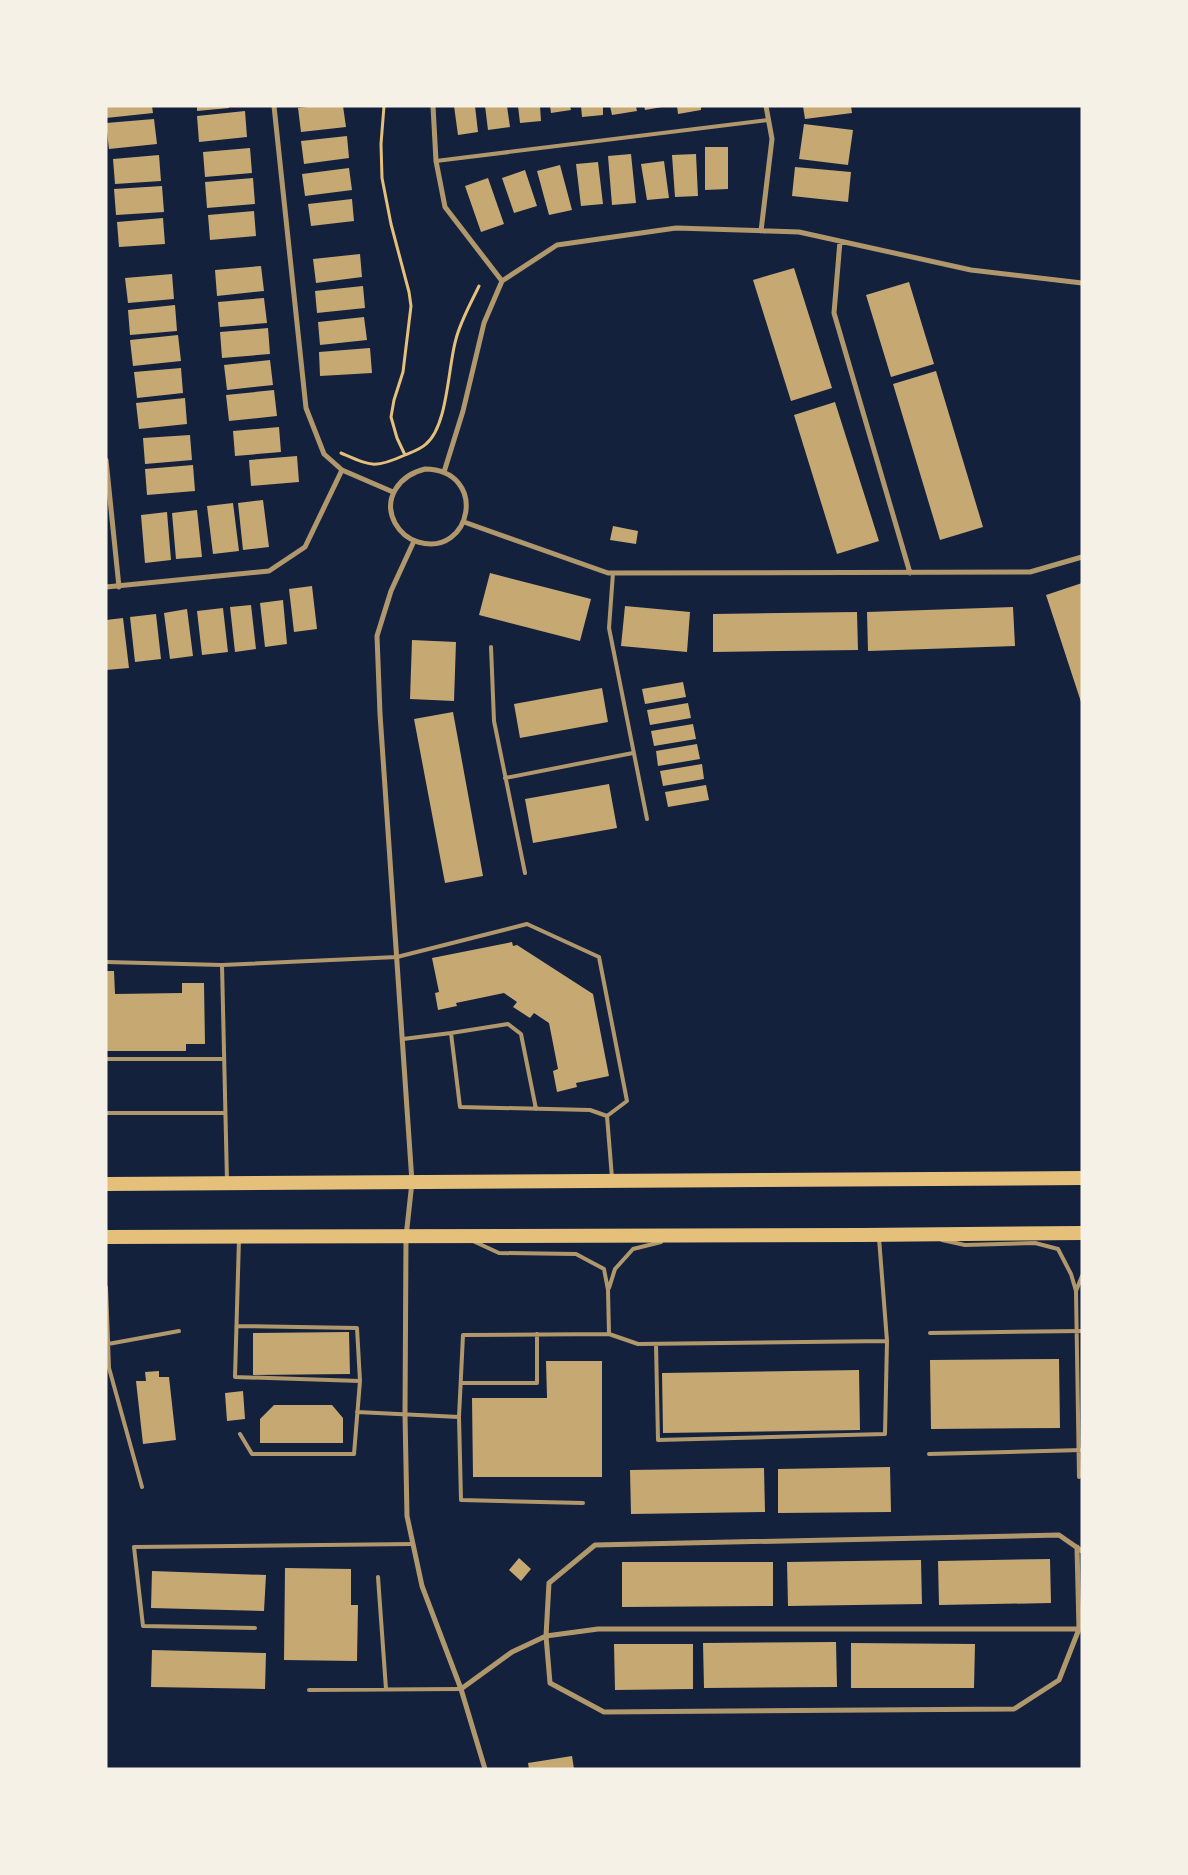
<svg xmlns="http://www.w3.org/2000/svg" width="1188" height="1875" font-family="'Work Sans',sans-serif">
<rect width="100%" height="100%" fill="#14213d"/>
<path fill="#c6a872" d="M 106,106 L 152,106 L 153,113 L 106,118 Z
M 197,106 L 229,106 L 229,108 L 197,111 Z
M 317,106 L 343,106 L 346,127 L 301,132 L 298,108 Z
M 454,106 L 475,106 L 478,132 L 458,135 Z
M 485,106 L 507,106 L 510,127 L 488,130 Z
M 518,106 L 540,106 L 541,121 L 520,123 Z
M 550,106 L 570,106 L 571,110 L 551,113 Z
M 581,106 L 603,106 L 603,115 L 582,117 Z
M 610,106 L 636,106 L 637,111 L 612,115 Z
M 644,106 L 661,106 L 662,107 L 645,110 Z
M 677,106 L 701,106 L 701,110 L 678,114 Z
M 803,106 L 851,106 L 852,113 L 805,119 Z
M 245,111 L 247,137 L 199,142 L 197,116 Z
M 154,119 L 157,144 L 109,149 L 106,123 Z
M 804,124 L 853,130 L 848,165 L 799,159 Z
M 347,136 L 349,158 L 304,164 L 301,141 Z
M 705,147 L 728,147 L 728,189 L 705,190 Z
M 250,148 L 252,173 L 205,177 L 203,152 Z
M 631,154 L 636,203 L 612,205 L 608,156 Z
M 696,154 L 698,196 L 675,197 L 672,155 Z
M 159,155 L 161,181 L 115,184 L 113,159 Z
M 664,161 L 669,198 L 647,200 L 641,164 Z
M 598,162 L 603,204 L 581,206 L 576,164 Z
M 560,165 L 572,210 L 549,215 L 537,171 Z
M 795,167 L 851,172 L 848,202 L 792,196 Z
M 349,168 L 352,190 L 305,196 L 302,174 Z
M 525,170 L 537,206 L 514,213 L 502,178 Z
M 253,178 L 255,204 L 207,208 L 205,182 Z
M 488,178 L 504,224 L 481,232 L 465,186 Z
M 162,186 L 164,212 L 116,215 L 114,189 Z
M 352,199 L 354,221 L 311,226 L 308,204 Z
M 254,211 L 256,236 L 210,240 L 208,215 Z
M 163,218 L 165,244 L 119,247 L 117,222 Z
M 360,254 L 362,277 L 316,283 L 313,259 Z
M 261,266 L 264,291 L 217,296 L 215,270 Z
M 794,268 L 832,388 L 791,401 L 753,280 Z
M 172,274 L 174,299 L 128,303 L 125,278 Z
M 909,282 L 934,364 L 891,377 L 866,295 Z
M 363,286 L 365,308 L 317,313 L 315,291 Z
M 264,298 L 267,323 L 220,327 L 218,302 Z
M 175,305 L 177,331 L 130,335 L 128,310 Z
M 364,317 L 367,340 L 320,345 L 318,322 Z
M 268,328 L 270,354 L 222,358 L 220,332 Z
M 178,335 L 181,361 L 133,366 L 130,340 Z
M 370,348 L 372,373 L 320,376 L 319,352 Z
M 270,360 L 273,385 L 227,390 L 224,365 Z
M 181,368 L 183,393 L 137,398 L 134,372 Z
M 936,371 L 983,527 L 940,540 L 893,384 Z
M 274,390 L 277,416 L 229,421 L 226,395 Z
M 185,398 L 187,424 L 139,429 L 136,403 Z
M 835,402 L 879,541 L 837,554 L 794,415 Z
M 279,427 L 281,452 L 235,456 L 233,431 Z
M 190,435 L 192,460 L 145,464 L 143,438 Z
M 297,456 L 299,482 L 251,486 L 249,460 Z
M 193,465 L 195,491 L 147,495 L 145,469 Z
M 263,500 L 269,547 L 243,550 L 238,503 Z
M 233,503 L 239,551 L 213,554 L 207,506 Z
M 197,510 L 202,557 L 176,559 L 172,513 Z
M 167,512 L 171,560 L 145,563 L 141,515 Z
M 613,526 L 638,531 L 636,544 L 610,540 Z
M 490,573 L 591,599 L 580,641 L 479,615 Z
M 1082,583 L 1082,702 L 1081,702 L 1046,595 Z
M 312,586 L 317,629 L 294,632 L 289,589 Z
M 283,600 L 287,644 L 265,647 L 260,603 Z
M 251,605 L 256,649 L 235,652 L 230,607 Z
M 625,606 L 690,612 L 687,652 L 621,646 Z
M 1013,607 L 1015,646 L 868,651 L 867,612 Z
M 223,608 L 228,652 L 202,655 L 197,611 Z
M 187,609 L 193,656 L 170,659 L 164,613 Z
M 857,612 L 858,650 L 713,652 L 713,614 Z
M 156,614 L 161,659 L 135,662 L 130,617 Z
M 123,618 L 129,668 L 106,670 L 106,620 Z
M 412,640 L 456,642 L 454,701 L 410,699 Z
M 683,682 L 686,697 L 645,704 L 642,689 Z
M 602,688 L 608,722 L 520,738 L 514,704 Z
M 688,703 L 691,718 L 650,725 L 647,710 Z
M 453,712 L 483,876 L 445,883 L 414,719 Z
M 693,724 L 696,739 L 654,746 L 651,731 Z
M 697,744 L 700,759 L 658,766 L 656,751 Z
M 702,764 L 704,779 L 663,786 L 660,771 Z
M 609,784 L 617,828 L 533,843 L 525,799 Z
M 706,785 L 709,800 L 668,807 L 665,792 Z
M 512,942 L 513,946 L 517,945 L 593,994 L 609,1076 L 576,1083 L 577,1087 L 557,1092 L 553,1071 L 558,1069 L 549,1023 L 534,1013 L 530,1018 L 513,1007 L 517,1002 L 504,993 L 456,1003 L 457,1006 L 438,1010 L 435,993 L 439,992 L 432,958 Z
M 106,971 L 114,971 L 115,994 L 182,993 L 182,983 L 204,983 L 205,1044 L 186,1044 L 186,1051 L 106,1051 Z
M 349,1332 L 350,1374 L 253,1375 L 253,1333 Z
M 1059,1359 L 1060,1428 L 931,1429 L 930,1360 Z
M 546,1361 L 602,1361 L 602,1477 L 473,1477 L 472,1398 L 547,1398 Z
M 859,1370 L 860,1430 L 663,1433 L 662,1373 Z
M 159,1371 L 159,1377 L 169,1377 L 176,1440 L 143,1444 L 136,1381 L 146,1381 L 145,1372 Z
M 243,1391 L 245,1419 L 227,1421 L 225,1393 Z
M 274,1405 L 332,1405 L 343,1418 L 343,1443 L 260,1443 L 260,1419 Z
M 890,1467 L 891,1512 L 778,1513 L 778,1469 Z
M 764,1468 L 765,1512 L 631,1514 L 630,1470 Z
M 519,1558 L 531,1569 L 521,1581 L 509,1570 Z
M 1050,1559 L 1051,1603 L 939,1605 L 938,1561 Z
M 921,1560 L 922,1604 L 788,1606 L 787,1562 Z
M 622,1562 L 773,1562 L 773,1606 L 622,1607 Z
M 285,1568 L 351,1569 L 351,1605 L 358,1605 L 357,1661 L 284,1660 Z
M 152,1571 L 266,1575 L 264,1611 L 151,1608 Z
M 836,1642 L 837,1687 L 704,1688 L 703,1643 Z
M 851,1643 L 975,1644 L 974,1688 L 851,1688 Z
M 614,1644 L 693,1644 L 693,1689 L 615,1690 Z
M 152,1650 L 266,1653 L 265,1689 L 151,1687 Z
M 572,1756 L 574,1769 L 529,1769 L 528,1763 Z"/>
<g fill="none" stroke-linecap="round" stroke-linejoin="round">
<path stroke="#e5c07b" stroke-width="3" d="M 384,106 L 381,144 L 382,178 L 391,224 L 409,292 L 411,306 L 403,372 L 394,400 L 391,417 L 397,438 L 405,455
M 341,453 C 371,466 374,469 405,455 C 412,452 421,449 426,444 C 448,426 448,366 456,339 C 461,320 471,303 479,286"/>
<path stroke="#b1986c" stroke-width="4" d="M 436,161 L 768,120
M 613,573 L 609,628 L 647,819
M 491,647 L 494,721 L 525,873
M 505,778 L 633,753
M 106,962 L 222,965
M 451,1033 L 508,1024 L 521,1034 L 536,1109
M 403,1039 L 451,1033 L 460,1107 L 590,1110 L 607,1116
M 106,1059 L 224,1059
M 106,1113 L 225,1113
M 227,1181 L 222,965 L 397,957 L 527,924 L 599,957 L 627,1101 L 607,1116 L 612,1178
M 239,1239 L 235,1377 L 360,1381 L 354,1454 L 252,1454 L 240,1434
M 942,1240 L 965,1245 L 1035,1243 L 1058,1249 L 1071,1274 L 1076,1291 L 1079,1477
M 473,1241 L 499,1253 L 576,1254 L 604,1269 L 608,1290 L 609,1334
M 106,1287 L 109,1368 L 142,1487
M 609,1288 L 615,1269 L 633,1249 L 661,1242
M 1076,1291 L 1082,1276
M 237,1326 L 357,1328 L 360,1381
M 930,1333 L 1082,1331
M 108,1344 L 179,1331
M 656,1344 L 658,1440 L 885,1434 L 887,1341
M 461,1383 L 537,1383 L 537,1334
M 357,1412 L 459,1417 L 463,1335 L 609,1334 L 638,1344 L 887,1341 L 879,1238
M 459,1417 L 461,1500 L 583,1503
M 929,1454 L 1082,1450
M 378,1577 L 386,1689
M 255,1628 L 143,1626 L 134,1547 L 413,1544
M 309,1690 L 461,1689"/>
<path stroke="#b1986c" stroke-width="5" d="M 274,106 L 306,408 L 324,454 L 342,470 L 393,492
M 433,106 L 436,161 L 445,207 L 502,281
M 761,231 L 772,139 L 766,106
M 840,241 L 834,313 L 910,573
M 106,460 L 119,587
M 425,469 C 489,470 472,558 418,542 C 408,539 400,532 395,523 C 382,498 400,475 425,469 Z
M 444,472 L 463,411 L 484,323 L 502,281 L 557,245 L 676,228 L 799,232 L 971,270 L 1082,283
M 464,522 L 608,573 L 1030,572 L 1082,557
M 414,541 L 391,591 L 377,636 L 380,714 L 412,1182 L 406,1237 L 405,1415 L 407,1516 L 422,1586 L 461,1689 L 485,1769
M 106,587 L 269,571 L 305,547 L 342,470
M 1077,1547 L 1079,1629 L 1059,1680 L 1014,1709 L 604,1712 L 550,1683 L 546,1636 L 549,1583 L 595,1545 L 1059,1535 L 1082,1551
M 461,1689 L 512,1652 L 546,1636 L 598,1629 L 1081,1629"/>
<path stroke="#e5c07b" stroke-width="14" d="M 106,1184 L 1082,1178
M 106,1237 L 862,1235 L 1082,1233"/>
</g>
<rect width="1188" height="1875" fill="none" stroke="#f6f1e7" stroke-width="215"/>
</svg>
